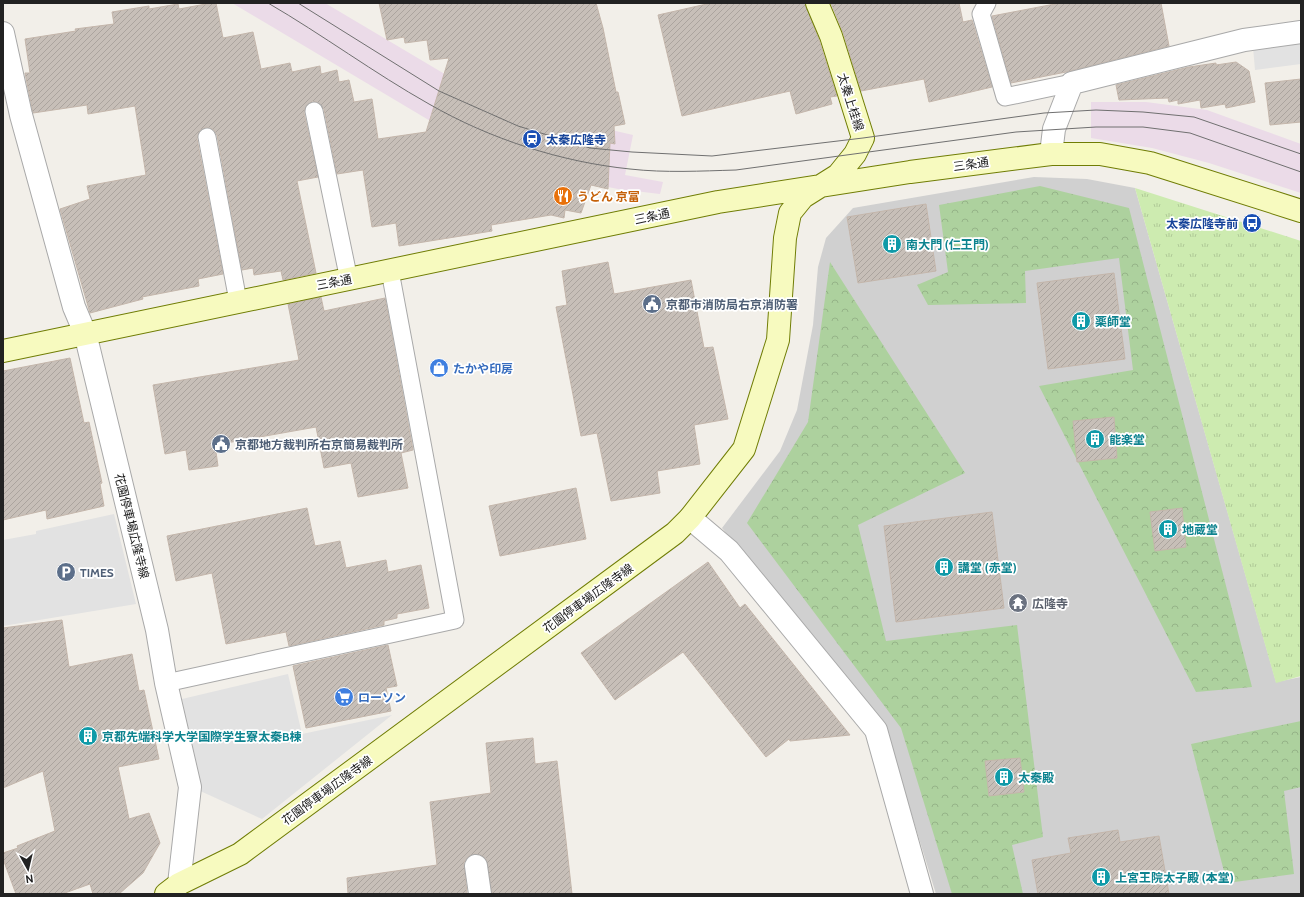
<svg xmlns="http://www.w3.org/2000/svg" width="1304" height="897" font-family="Cabin,'Noto Sans JP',sans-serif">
<defs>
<pattern id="grass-tufts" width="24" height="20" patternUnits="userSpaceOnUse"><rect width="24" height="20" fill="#cdebb0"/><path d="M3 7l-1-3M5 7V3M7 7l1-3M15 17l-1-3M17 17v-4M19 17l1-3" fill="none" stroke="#b0c997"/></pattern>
<pattern id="forest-crowns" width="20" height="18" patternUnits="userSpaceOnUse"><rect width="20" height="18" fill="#add19e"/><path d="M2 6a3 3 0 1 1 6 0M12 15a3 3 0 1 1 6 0" fill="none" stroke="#95b388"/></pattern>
<pattern id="building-hatch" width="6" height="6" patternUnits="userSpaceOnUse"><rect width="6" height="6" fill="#c7bfb8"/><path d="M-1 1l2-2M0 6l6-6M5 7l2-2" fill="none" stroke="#aba49e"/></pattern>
</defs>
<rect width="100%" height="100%" fill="#f2efe9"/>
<path fill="#d0d0d0" d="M 1034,177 L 1087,179 L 1135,188 L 1276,682 L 1301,677 L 1301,894 L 936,894 L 884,724 L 722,528 L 780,451 L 797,410 L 813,325 L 818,267 L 826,238 L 853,208 Z"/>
<path fill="#ebdbe8" d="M 232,3 L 325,3 L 443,73 L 518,103 L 577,122 L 633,135 L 625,175 L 663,182 L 660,194 L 618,189 L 583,182 L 432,122 Z
M 1091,102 L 1146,102 L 1207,110 L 1301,144 L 1301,193 L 1209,163 L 1152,148 L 1091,138 Z"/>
<path fill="url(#grass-tufts)" d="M 1135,188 L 1301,241 L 1301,676 L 1276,683 Z"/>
<path fill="url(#forest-crowns)" d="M 1040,186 L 1129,208 L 1252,687 L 1196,692 L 1039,386 L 1133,370 L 1119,258 L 1025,271 L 1026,303 L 928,305 L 917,285 L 948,272 L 939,205 Z
M 830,262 L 965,473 L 858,525 L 886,641 L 1017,625 L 1043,837 L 1012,845 L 1023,894 L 952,894 L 901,728 L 747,523 L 808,422 Z
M 1301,721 L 1301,787 L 1284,791 L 1294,874 L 1227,883 L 1191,744 Z"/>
<path fill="#e2e2e2" d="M 1301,42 L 1301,64 L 1255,70 L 1253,47 Z
M 114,514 L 136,604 L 3,626 L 3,540 L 36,534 L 36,531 Z
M 288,674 L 302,734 L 392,715 L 262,819 L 198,790 L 182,699 Z"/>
<path fill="url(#building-hatch)" stroke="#c4b6ab" d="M 211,3 L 216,3 L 223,38 L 253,32 L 261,69 L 290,63 L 292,72 L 320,66 L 321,74 L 337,70 L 339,82 L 349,80 L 354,102 L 372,99 L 378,139 L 426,132 L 449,58 L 430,60 L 427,40 L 405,43 L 404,37 L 387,40 L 379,3 L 596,3 L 603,28 L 616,92 L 618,92 L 625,124 L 614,126 L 615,144 L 610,143 L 608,189 L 591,185 L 581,213 L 565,210 L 564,218 L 551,215 L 491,225 L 492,231 L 399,246 L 396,223 L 372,227 L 363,170 L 337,174 L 324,109 L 317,102 L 312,101 L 305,108 L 304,113 L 318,177 L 297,181 L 316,273 L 283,280 L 281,271 L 254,275 L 253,268 L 242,270 L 217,135 L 214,130 L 206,127 L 200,130 L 197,139 L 223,274 L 198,279 L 199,286 L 142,297 L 143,299 L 90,313 L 60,209 L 90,199 L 87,186 L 146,175 L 135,106 L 88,114 L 87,105 L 33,113 L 25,73 L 30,73 L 25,39 L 76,31 L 75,29 L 114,24 L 112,12 L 149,6 L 149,9 L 178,4 L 179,9 Z
M 711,3 L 805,3 L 819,40 L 837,96 L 830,97 L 832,104 L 796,114 L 790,91 L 682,116 L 658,15 Z
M 831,3 L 959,3 L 963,22 L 972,20 L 992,87 L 929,102 L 924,79 L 861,91 L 843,32 Z
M 1060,3 L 1161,3 L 1169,46 L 1066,72 L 1011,83 L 992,16 Z
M 1236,62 L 1249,71 L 1255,102 L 1226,108 L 1225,104 L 1201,108 L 1200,100 L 1178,104 L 1178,100 L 1169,102 L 1168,98 L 1119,100 L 1116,85 L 1189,67 L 1216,63 L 1216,65 Z
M 1301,79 L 1301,122 L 1270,125 L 1265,83 Z
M 926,204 L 936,271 L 858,283 L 847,217 Z
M 608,262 L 614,294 L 691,280 L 704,348 L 713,347 L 728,419 L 694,425 L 700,464 L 657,471 L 660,493 L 611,501 L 597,433 L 581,436 L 556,307 L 567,305 L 562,271 Z
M 1114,273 L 1125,359 L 1048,369 L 1037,283 Z
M 321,297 L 324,311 L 385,298 L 413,450 L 401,453 L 408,488 L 358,497 L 351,463 L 324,468 L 316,427 L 215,445 L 218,466 L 189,470 L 186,450 L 165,454 L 153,385 L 299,360 L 288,304 Z
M 70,358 L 84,423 L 89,422 L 102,483 L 100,484 L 104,506 L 47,519 L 46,510 L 3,520 L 3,371 Z
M 1114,417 L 1117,458 L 1077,462 L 1073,421 Z
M 576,488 L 586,539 L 500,556 L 489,506 Z
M 307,508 L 315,546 L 340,541 L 346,568 L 386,560 L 388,572 L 421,565 L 429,608 L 397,614 L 397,618 L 384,621 L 384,625 L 289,646 L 286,632 L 226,644 L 212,573 L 176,581 L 167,536 Z
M 1182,508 L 1186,547 L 1155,551 L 1150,512 Z
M 992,512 L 1004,608 L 896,622 L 884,526 Z
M 708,562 L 740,608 L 745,604 L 850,735 L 790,741 L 789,739 L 766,757 L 683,652 L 615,700 L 581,653 Z
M 62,620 L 69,667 L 132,654 L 139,691 L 144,690 L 159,759 L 118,767 L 129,819 L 149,813 L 160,843 L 143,873 L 119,894 L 93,894 L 90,884 L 62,894 L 16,894 L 3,859 L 3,853 L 18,848 L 17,846 L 55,831 L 43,771 L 3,788 L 3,628 Z
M 388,645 L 397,686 L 386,688 L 391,711 L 306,728 L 293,666 Z
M 533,738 L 535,764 L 557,761 L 572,894 L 492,894 L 486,859 L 481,855 L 475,854 L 469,856 L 464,862 L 467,894 L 348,894 L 347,878 L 437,865 L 430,802 L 491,793 L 486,743 Z
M 1020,758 L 1024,792 L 989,796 L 985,761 Z
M 1118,830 L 1120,842 L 1159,836 L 1169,894 L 1038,894 L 1032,860 L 1071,853 L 1068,838 Z"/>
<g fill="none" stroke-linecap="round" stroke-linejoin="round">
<g stroke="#a9a9a9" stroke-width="19">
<path id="lane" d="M 987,3 L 981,14 L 1005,97 L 1072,83
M 314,111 L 349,280
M 207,137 L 238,301
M 166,683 L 455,620 L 390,271"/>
</g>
<g stroke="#a9a9a9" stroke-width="24">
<path id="street" d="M 3,33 L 21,115 L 74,307 L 85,333 L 157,630 L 166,683 L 190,787 L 179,884
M 1051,154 L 1054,129 L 1072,83 L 1244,40 L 1301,32
M 690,518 L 729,551 L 876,730 L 922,894
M 476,866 L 480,894"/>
</g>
<g stroke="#707d05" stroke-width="24">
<path id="secondary" d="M 3,351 L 718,202 L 910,172 L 1051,154 L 1100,154 L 1150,163 L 1301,211
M 166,894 L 179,884 L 240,854 L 675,533 L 690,518 L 744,449 L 778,340 L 785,238 L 790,213 L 803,197 L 838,175 L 855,154 L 863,138 L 831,36 L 817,3"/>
</g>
<use href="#lane" stroke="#fff" stroke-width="17"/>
<use href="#street" stroke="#fff" stroke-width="22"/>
<use href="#secondary" stroke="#f7fabf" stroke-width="22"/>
<path stroke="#707070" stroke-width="1" d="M 268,3 C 323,35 374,73 429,104 C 490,139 561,162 630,169 C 665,173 701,171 736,170 L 1016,132 L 1096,127 L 1143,127 L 1190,133 L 1301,172
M 298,3 L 439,91 L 518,126 L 590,148 L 632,152 L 712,156 L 863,138 L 1044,113 L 1096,110 L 1143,112 L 1194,117 L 1301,154"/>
</g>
<defs>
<g id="station-disc" transform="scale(1)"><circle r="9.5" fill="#1a4fb4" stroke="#fff"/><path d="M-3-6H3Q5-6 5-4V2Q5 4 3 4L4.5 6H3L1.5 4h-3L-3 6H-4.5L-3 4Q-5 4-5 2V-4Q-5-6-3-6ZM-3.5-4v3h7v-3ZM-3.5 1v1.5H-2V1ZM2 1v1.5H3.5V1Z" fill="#fff"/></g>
<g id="restaurant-disc" transform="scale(1)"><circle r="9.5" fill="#e8710a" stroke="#fff"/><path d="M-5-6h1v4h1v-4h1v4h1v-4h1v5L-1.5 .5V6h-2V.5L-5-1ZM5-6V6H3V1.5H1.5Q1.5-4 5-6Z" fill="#fff"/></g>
<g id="bus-disc" transform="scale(1)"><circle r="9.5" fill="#1a4fb4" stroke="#fff"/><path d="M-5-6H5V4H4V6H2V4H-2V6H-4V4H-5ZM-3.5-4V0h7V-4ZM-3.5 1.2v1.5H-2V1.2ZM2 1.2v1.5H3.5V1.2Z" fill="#fff"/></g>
<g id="building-disc" transform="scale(1)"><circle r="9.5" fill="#0f9aa8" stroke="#fff"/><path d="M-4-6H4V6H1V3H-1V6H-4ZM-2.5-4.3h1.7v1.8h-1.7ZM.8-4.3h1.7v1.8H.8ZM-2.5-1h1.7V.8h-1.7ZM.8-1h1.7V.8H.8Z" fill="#fff"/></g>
<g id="civic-disc" transform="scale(1)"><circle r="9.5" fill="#5c6f8a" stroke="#fff"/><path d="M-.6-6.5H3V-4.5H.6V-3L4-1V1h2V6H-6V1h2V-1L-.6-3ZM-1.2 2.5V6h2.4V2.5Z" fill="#fff"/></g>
<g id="shop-disc" transform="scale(1)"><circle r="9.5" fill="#3f7fe0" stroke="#fff"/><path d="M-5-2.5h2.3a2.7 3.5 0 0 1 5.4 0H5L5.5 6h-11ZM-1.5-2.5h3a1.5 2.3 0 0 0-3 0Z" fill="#fff"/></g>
<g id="parking-disc" transform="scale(1)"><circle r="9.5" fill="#5c6f8a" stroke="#fff"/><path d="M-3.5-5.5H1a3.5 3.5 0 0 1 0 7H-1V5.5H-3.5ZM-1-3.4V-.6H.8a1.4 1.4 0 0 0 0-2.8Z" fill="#fff"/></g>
<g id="temple-disc" transform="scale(1)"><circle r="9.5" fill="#6b7280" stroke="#fff"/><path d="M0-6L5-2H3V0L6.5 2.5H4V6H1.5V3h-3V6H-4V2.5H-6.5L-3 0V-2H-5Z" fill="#fff"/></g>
<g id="supermarket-disc" transform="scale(1)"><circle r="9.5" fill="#3f7fe0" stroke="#fff"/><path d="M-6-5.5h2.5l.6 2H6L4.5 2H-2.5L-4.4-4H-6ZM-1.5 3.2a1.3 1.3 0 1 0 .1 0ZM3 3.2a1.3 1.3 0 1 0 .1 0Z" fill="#fff"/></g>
</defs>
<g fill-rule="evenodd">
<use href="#station-disc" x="532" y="139"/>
<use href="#restaurant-disc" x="563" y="196"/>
<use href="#bus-disc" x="1252" y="223"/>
<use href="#building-disc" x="892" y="244"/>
<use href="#civic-disc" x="652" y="304"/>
<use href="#building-disc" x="1081" y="321"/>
<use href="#shop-disc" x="439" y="368"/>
<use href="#building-disc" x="1095" y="439"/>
<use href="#civic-disc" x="221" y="444"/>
<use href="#building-disc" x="1168" y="529"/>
<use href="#building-disc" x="944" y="567"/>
<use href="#parking-disc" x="66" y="572"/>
<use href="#temple-disc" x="1018" y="603"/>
<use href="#supermarket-disc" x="344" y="697"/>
<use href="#building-disc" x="88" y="736"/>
<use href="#building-disc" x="1004" y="777"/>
<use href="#building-disc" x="1101" y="877"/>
</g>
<g text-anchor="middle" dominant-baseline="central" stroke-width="3.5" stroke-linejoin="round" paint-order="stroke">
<g font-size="12" fill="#222" stroke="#fff">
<text transform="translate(851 102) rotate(72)">太秦上桂線</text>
<text transform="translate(971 164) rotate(-8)">三条通</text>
<text transform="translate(652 216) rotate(-12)">三条通</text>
<text transform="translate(334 282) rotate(-11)">三条通</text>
<text transform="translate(132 526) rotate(76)">花園停車場広隆寺線</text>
<text transform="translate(588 598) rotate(-36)">花園停車場広隆寺線</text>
<text transform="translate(327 790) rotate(-36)">花園停車場広隆寺線</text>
</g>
<g font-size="12" font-weight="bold" fill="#164399" stroke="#fff" text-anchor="start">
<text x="546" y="139">太秦広隆寺</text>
<text x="1238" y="223" text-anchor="end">太秦広隆寺前</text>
</g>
<g font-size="12" font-weight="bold" fill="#c56008" stroke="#fff" text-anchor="start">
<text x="577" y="196">うどん 京富</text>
</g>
<g font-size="12" font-weight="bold" fill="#0d838f" stroke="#fff" text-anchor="start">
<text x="906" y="244">南大門 (仁王門)</text>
<text x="1095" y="321">薬師堂</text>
<text x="1109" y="439">能楽堂</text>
<text x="1182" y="529">地蔵堂</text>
<text x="958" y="567">講堂 (赤堂)</text>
<text x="102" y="736">京都先端科学大学国際学生寮太秦B棟</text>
<text x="1018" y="777">太秦殿</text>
<text x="1115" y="877">上宮王院太子殿 (本堂)</text>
</g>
<g font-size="12" font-weight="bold" fill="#4e5e75" stroke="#fff" text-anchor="start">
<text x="666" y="304">京都市消防局右京消防署</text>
<text x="235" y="444">京都地方裁判所右京簡易裁判所</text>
<text x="80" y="572">TIMES</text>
</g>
<g font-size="12" font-weight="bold" fill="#366cbe" stroke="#fff" text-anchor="start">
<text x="453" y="368">たかや印房</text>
<text x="358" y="697">ローソン</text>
</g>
<g font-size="12" font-weight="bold" fill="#5b616d" stroke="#fff" text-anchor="start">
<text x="1032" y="603">広隆寺</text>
</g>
</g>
<rect width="1304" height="897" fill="none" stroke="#222222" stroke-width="8"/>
<g transform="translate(28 869) rotate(172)" stroke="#ffffff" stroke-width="3" paint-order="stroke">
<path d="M0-3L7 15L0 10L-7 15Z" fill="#222222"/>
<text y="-6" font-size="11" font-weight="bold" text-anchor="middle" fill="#222222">N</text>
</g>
</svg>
